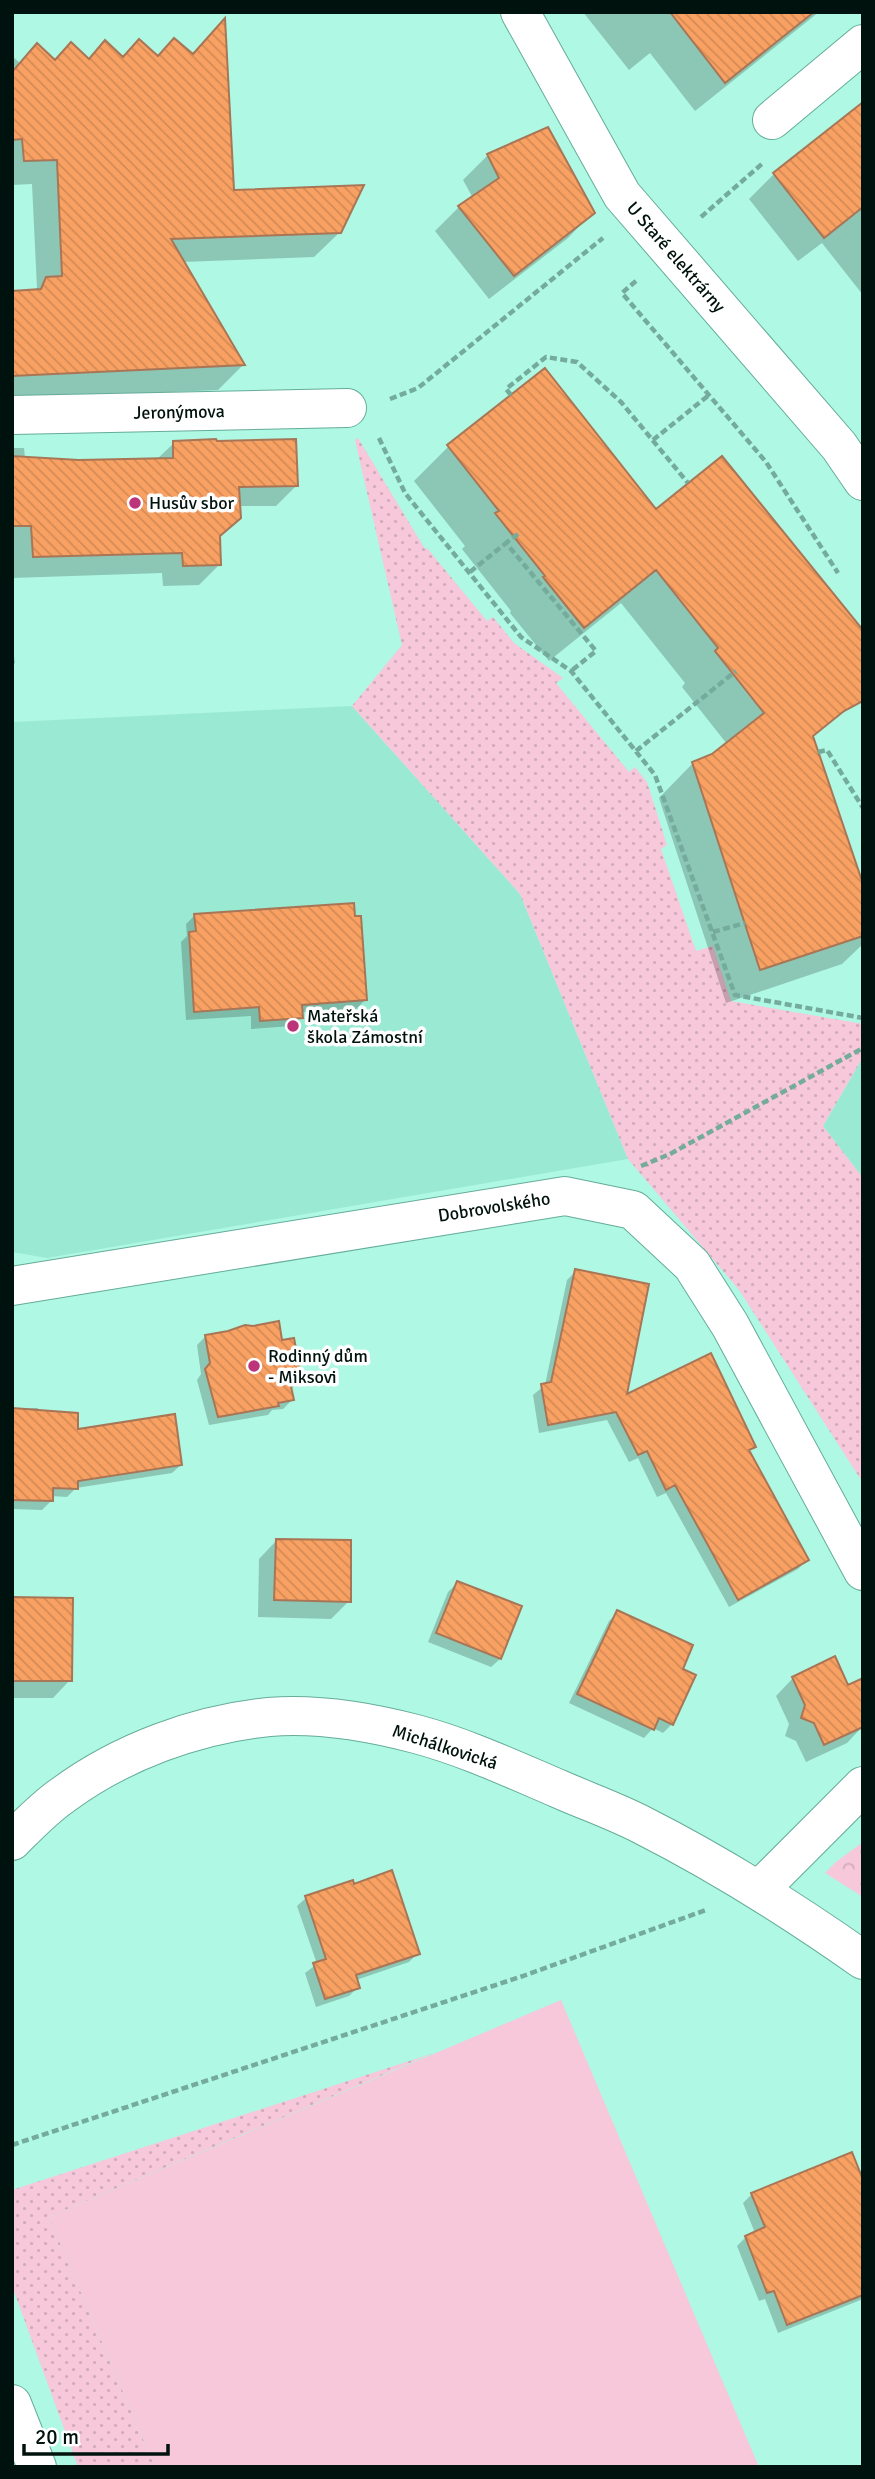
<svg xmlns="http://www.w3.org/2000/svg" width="875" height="2479" font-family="Signika,sans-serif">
<defs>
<pattern id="grass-dots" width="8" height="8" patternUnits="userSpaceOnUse" patternTransform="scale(1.75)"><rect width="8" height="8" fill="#f6c8d9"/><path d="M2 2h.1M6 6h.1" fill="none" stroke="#d1abb9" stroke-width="1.8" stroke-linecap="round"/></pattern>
<pattern id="park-crowns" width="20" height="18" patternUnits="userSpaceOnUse" patternTransform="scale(1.75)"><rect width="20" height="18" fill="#f6c8d9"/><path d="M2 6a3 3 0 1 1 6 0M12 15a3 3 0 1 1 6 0" fill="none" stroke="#d1abb9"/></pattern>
<pattern id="building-back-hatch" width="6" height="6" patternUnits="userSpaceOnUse" patternTransform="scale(1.75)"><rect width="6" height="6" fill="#f9a163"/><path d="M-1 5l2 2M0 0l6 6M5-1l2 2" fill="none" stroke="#d48a55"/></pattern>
</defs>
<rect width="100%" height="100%" fill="#aff8e3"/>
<path fill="#9aead3" d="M 352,706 L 520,894 L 628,1159 L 47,1258 L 12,1252 L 12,722 Z
M 863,1057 L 863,1178 L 823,1126 Z"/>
<path fill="url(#grass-dots)" d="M 358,438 L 425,549 L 427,548 L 487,621 L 493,617 L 514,643 L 563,678 L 556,683 L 629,772 L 635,767 L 647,782 L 667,845 L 661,849 L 696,951 L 713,946 L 731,1001 L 863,1024 L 863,1057 L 823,1126 L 863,1178 L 863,1483 L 739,1290 L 628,1159 L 520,894 L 352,706 L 402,645 L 355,440 Z
M 434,2053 L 49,2217 L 155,2467 L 78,2467 L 12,2286 L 12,2190 Z"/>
<path fill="url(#park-crowns)" d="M 863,1842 L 863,1897 L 825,1873 L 836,1862 Z"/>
<path fill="#f6c8d9" d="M 561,2000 L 759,2467 L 155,2467 L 49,2217 Z"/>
<path fill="#0003" d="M 583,12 L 819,12 L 695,111 L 650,53 L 629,70 Z
M 224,22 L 232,192 L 340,232 L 314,257 L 182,262 L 243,365 L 218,390 L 12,399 L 12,326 L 21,304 L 37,288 L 32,184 L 12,185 L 12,56 L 20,63 L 191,56 Z
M 863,105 L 863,295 L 822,243 L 798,261 L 749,199 L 774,174 Z
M 488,155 L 592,213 L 568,238 L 489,299 L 435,231 L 459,207 L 473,198 L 463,180 Z
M 174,443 L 297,485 L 276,506 L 238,506 L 239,517 L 218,538 L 220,564 L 199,585 L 163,586 L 162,573 L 12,578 L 12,448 L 24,448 L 25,458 L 124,462 L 156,460 Z
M 448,447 L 656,511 L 787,665 L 863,890 L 863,944 L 842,964 L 726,1003 L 659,798 L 693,763 L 713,756 L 727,744 L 682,687 L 685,683 L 621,603 L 549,661 L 510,613 L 511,611 L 462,549 L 465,546 L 414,481 Z
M 12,645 L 15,663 L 12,665 Z
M 195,915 L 365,1000 L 356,1009 L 301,1012 L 301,1017 L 292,1026 L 251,1029 L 251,1016 L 186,1020 L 181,942 L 187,936 L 186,924 Z
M 576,1271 L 624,1397 L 754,1446 L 748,1452 L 807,1560 L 798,1569 L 729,1607 L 666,1493 L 657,1497 L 638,1458 L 629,1462 L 607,1420 L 539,1433 L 533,1395 L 545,1385 L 567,1280 Z
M 206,1336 L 281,1342 L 300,1380 L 291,1389 L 292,1400 L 283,1409 L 272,1410 L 268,1415 L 209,1425 L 197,1380 L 201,1374 L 197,1345 Z
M 12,1408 L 38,1408 L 38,1412 L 76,1431 L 181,1465 L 172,1473 L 76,1488 L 67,1497 L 51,1496 L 51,1501 L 42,1510 L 12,1509 Z
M 276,1541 L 349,1601 L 331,1619 L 258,1617 L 259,1559 Z
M 457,1583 L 520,1607 L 500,1659 L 491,1667 L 428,1642 L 448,1592 Z
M 12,1599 L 70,1680 L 53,1698 L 12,1698 Z
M 618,1612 L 680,1669 L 672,1724 L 663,1733 L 653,1728 L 644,1738 L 569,1703 L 609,1621 Z
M 793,1678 L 863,1726 L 847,1743 L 806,1762 L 796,1741 L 785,1736 L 789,1724 L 776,1696 Z
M 306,1898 L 418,1953 L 409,1962 L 356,1980 L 358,1987 L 349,1996 L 316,2007 L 305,1973 L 317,1964 L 297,1906 Z
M 863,2185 L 863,2299 L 778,2333 L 765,2299 L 759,2301 L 737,2246 L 746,2237 L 755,2233 L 743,2203 L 752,2194 Z"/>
<path fill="url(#building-back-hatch)" stroke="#a87656" stroke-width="2" d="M 670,12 L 814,12 L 725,83 Z
M 225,18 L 234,190 L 364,185 L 341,233 L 171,239 L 245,365 L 12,376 L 12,291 L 41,289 L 46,277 L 62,276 L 57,160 L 24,161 L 22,139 L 12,140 L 12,72 L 37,43 L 55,60 L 71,42 L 89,59 L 105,40 L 123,57 L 139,39 L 158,56 L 174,38 L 193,54 Z
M 863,102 L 863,207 L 824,238 L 773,173 Z
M 548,127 L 595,213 L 514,276 L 458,206 L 499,178 L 487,154 Z
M 545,368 L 656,509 L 722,456 L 863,630 L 863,701 L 844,711 L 813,736 L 863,884 L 863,936 L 760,970 L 692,762 L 712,754 L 764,713 L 715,651 L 718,648 L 656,570 L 584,628 L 543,577 L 545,576 L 495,513 L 499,511 L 447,445 Z
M 216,439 L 217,441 L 296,439 L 298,486 L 239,487 L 241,518 L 220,536 L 221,565 L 183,566 L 182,553 L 33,557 L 31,526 L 12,526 L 12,456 L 79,460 L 173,458 L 173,441 Z
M 354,903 L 355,916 L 361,916 L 367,1000 L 302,1005 L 303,1018 L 260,1021 L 259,1007 L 194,1012 L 189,932 L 196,931 L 194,914 Z
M 575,1269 L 649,1284 L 627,1394 L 711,1353 L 756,1447 L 749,1450 L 809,1560 L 738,1600 L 675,1485 L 666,1490 L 647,1451 L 638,1455 L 616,1412 L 548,1425 L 541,1384 L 551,1382 Z
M 279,1321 L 282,1340 L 294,1338 L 302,1380 L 290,1382 L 294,1400 L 278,1403 L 279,1406 L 218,1417 L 205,1369 L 210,1363 L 205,1335 L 228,1331 L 245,1325 L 253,1326 Z
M 12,1408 L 78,1413 L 78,1429 L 175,1414 L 182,1465 L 78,1481 L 78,1489 L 53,1488 L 53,1501 L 12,1500 Z
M 276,1539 L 351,1540 L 351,1602 L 274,1600 Z
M 457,1581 L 522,1606 L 501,1659 L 436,1633 Z
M 12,1597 L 73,1598 L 72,1681 L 12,1681 Z
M 617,1610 L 693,1645 L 683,1669 L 696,1675 L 673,1725 L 659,1718 L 654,1730 L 577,1694 Z
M 835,1656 L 848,1685 L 863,1678 L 863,1727 L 824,1745 L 814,1723 L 801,1718 L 805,1705 L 792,1677 Z
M 392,1870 L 420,1954 L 356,1975 L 360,1988 L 325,1999 L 313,1963 L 326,1959 L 305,1896 L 353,1880 L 354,1884 Z
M 852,2152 L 863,2180 L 863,2295 L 787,2325 L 774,2291 L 767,2293 L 745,2236 L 765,2227 L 751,2193 Z"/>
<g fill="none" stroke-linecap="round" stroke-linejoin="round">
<g stroke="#65ac99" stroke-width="40">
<path id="pedestrian" d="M 520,12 L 622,195 L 839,446 L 863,481
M 772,120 L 863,44"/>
</g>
<g stroke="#65ac99" stroke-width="40">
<path id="minor" d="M 12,415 L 347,408
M 12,1286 L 565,1196 L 633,1210 L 692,1265 L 730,1325 L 863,1571
M 12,1841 C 28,1825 44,1808 63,1795 C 121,1752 197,1724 269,1717 C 317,1713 370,1722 416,1734 C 465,1747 512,1769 559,1789 C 586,1801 615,1811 642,1825 C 719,1864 792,1910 863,1960
M 759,1890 L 863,1786
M 12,2404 L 37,2467"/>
</g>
<path stroke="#74ab9b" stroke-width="4.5" stroke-dasharray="7 3.5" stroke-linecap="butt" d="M 701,217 L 763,163
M 636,281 L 622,293 L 766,462 L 838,573
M 511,395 L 506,389 L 546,357 L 577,362 L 621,402 L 688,483
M 390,399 L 418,388 L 603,238
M 379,438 L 405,493 L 521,637 L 571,671 L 655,775 L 735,995 L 863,1018
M 653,440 L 709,395
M 518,534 L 506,543 L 596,651 L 571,671
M 470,572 L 506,543
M 636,751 L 736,671
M 818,752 L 827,750 L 863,808
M 713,932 L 745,923
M 641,1166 L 670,1154 L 863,1048
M 12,2145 L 523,1976 L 706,1910"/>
<use href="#pedestrian" stroke="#fff" stroke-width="38"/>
<use href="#minor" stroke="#fff" stroke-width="38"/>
</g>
<g fill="#bb3578" stroke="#fff" stroke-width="2.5">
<circle cx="135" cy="503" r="7"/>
<circle cx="293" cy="1026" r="7"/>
<circle cx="254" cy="1366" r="7"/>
</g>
<g text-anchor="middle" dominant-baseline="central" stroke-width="7" stroke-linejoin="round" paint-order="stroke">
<g font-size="18" fill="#00120d" stroke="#fff">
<text transform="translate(676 257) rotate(49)">U Staré elektrárny</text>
<text transform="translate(179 412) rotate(-1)">Jeronýmova</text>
<text transform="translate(494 1207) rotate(-9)">Dobrovolského</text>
<text transform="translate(445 1747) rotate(18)">Michálkovická</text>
</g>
<g font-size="18" fill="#00120d" stroke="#fff" text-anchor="start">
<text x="149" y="503">Husův sbor</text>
<text x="307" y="1016">Mateřská<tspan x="307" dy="21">škola Zámostní</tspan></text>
<text x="268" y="1356">Rodinný dům<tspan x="268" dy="21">- Miksovi</tspan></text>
</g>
</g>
<rect width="875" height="2479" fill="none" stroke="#00120d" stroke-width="28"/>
<path d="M24 2444v10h144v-10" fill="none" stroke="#00120d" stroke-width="3.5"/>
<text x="35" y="2444" font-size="21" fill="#00120d" stroke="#ffffff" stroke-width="5" paint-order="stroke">20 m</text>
</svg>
